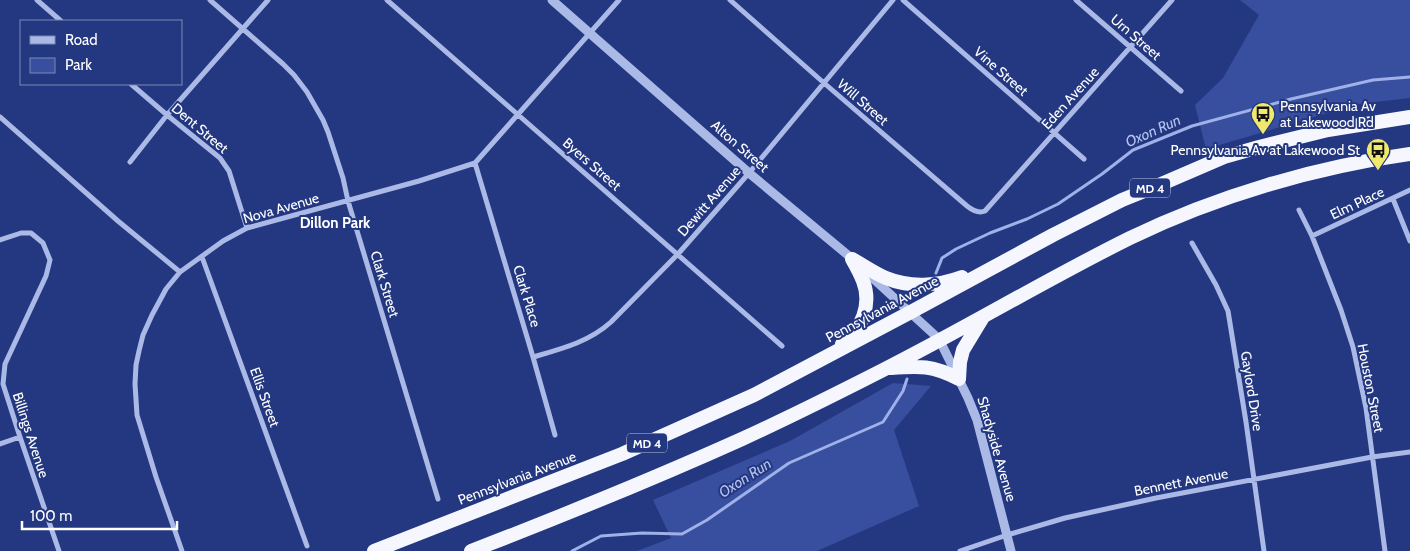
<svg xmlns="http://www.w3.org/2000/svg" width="1410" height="551" font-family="Cabin,sans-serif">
<rect width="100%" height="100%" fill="#243881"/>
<path fill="#384f9f" d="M 1240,0 L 1410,0 L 1410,98 L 1358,104 L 1206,149 L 1195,105 L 1223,78 L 1259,15 Z
M 893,383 L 931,386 L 894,430 L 919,506 L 817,551 L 637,551 L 671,538 L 653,500 L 790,441 Z"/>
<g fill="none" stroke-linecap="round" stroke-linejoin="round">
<path stroke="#9fb1e8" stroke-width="3" d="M 936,273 L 942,258 L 956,249 L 990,233 L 1027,219 L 1058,204 L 1102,174 L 1133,150 L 1192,126 L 1291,99 L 1373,80 L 1410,77
M 572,551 L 601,536 L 642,533 L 682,534 L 707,520 L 789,463 L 883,422 L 903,391 L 907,379"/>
<path stroke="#abb9e7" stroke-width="5" d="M 37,0 L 61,21
M 210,0 L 283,64 L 294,75 L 307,92 L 323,120 L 328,132 L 343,178 L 348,201 L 438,499
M 387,0 L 782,346
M 730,0 L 824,83 L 967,206 C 972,210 978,214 985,211 L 1172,0
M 903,0 L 1084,159
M 1076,0 L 1181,91
M 131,84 L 167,115 L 220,158 L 229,171 L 247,228
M 0,117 L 118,221 L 180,272
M 130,162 L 167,115 L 268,0
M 475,163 L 533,357 L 555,435
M 1393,199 L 1410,241
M 1299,210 L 1312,236 L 1341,310 L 1353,347 L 1366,408 L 1385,551
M 1312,236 L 1410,190
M 0,240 L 21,233 L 31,233 L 43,243 L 50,260 L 46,276 L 5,364 L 3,384 L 20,437 L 59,551
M 1192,243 L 1216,285 L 1228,311 L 1246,422 L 1264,551
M 202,257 L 307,546
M 533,357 C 561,349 589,342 611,322 L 678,254 L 749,173 L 893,0
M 0,444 L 20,437
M 182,551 L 156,477 L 137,415 L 135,384 L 136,365 L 139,351 L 143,335 L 152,315 L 166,289 L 180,272 L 223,241 L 247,228 L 419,181 L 475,163 L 619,0
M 960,551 L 1007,535 L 1065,518 L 1156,498 L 1372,457 L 1410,452"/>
<path stroke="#abb9e7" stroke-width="9" d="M 552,0 L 749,173 L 855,261
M 866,272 L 939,339 L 968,398 L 977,420 L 1011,551"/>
<path stroke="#f6f7fe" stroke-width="14" d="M 852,259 C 863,265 874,273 886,278 C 910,288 938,286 962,277
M 842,344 C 862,330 872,304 863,281 C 860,273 856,266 852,259
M 890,368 C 920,366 932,365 959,379 L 960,362 L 963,350 L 983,317
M 374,551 L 622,454 L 754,395 L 909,313 L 1053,235 L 1122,200 L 1159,185 L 1224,157 L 1259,147 L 1328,130 L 1410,117
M 471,551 C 562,516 653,479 742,439 C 790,417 838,393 885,369 C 968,327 1047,279 1130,238 C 1217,196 1315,167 1410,154"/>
</g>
<defs>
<g id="bus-pin" transform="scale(1.25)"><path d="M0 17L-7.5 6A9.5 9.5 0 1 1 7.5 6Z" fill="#f1e96e" stroke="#243881"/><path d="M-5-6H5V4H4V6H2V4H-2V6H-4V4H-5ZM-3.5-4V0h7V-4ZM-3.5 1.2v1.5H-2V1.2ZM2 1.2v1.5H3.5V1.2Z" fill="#111"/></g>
</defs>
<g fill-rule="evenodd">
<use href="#bus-pin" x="1263" y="114"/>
<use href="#bus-pin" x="1378" y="150"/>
</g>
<g text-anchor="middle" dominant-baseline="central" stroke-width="4" stroke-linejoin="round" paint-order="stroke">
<g fill="#243881" stroke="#bdc3d9" stroke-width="1">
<rect x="1130" y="178.5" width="40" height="19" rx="4"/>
<rect x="627" y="433.5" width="40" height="19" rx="4"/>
</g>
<g font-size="12" font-weight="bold" fill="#fff">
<text x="1150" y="188">MD 4</text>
<text x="647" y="443">MD 4</text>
</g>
<g font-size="14" fill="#fff" stroke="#243881">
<text transform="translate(1136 37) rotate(41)">Urn Street</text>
<text transform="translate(1001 71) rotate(41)">Vine Street</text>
<text transform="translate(1070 98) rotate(-48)">Eden Avenue</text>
<text transform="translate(863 102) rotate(41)">Will Street</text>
<text transform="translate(200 128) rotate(40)">Dent Street</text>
<text transform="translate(740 146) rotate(41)">Alton Street</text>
<text transform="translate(592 164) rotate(41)">Byers Street</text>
<text transform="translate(709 201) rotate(-49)">Dewitt Avenue</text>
<text transform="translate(1357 203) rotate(-25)">Elm Place</text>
<text transform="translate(281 208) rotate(-16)">Nova Avenue</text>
<text transform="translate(385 284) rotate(73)">Clark Street</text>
<text transform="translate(527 296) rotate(73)">Clark Place</text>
<text transform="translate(882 309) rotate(-28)">Pennsylvania Avenue</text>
<text transform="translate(1371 388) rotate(79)">Houston Street</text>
<text transform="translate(1252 391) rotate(81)">Gaylord Drive</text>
<text transform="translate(265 397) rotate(70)">Ellis Street</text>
<text transform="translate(31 435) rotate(72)">Billings Avenue</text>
<text transform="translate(997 449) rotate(74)">Shadyside Avenue</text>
<text transform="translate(517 478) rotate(-21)">Pennsylvania Avenue</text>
<text transform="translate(1181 482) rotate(-11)">Bennett Avenue</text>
</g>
<g font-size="14" fill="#fff" stroke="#243881" text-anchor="start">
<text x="1280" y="106">Pennsylvania Av<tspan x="1280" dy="16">at Lakewood Rd</tspan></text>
<text x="1360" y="150" text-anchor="end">Pennsylvania Av at Lakewood St</text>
</g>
<g font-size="15" font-style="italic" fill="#b6c3ef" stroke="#243881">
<text transform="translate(1153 131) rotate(-24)">Oxon Run</text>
<text transform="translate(745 478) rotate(-33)">Oxon Run</text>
</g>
<g font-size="15" font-weight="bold" fill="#fff" stroke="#243881">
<text x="335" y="223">Dillon Park</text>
</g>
</g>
<rect x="20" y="20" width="162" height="65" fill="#243881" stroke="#7c88b3"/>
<rect x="30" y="36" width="25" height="8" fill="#abb9e7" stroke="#7c88b3"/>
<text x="65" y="45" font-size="15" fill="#ffffff">Road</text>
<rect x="30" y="58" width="25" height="15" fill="#384f9f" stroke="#7c88b3"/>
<text x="65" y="70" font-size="15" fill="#ffffff">Park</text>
<path d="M22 521v8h155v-8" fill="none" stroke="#ffffff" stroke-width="2.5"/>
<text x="30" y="521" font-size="15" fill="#ffffff" stroke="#243881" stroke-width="4" paint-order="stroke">100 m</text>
</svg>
